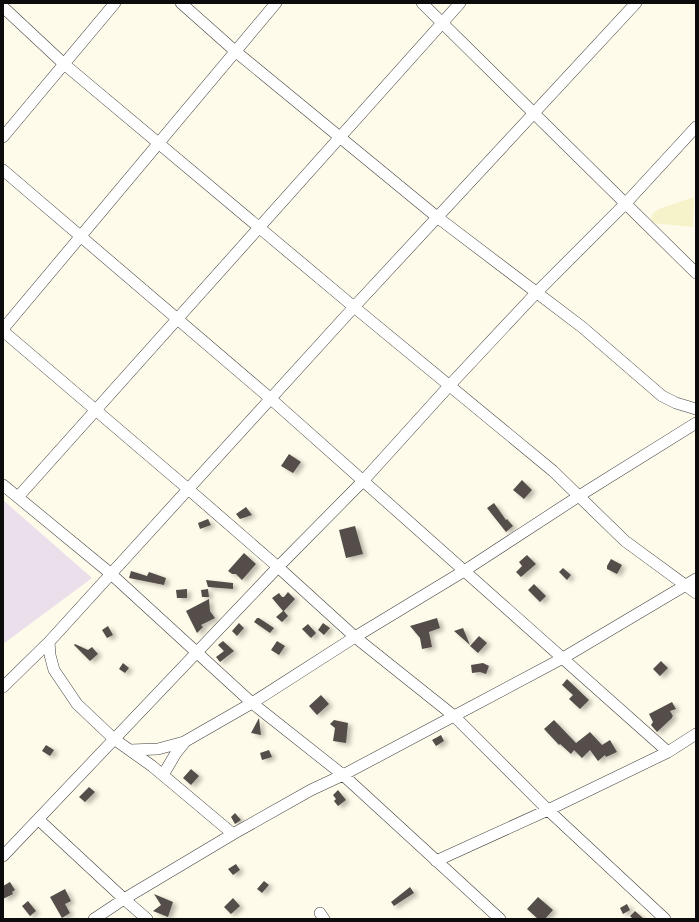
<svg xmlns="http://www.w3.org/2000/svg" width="699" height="922" font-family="'Noto Serif',serif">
<defs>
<filter id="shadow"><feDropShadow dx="4" dy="2.5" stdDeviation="2" flood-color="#0004"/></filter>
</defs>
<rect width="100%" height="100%" fill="#fffbea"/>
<path fill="#eadfeb" d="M 3,500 L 92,578 L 3,644 Z"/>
<path fill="#f6f3ca" d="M 694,197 L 693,227 L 652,223 L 651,219 L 653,213 L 659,209 Z"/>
<path fill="#554d48" filter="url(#shadow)" d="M 289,454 L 301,462 L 293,473 L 281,466 Z
M 522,480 L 532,490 L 524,499 L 513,490 Z
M 494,503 L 506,520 L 507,519 L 513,526 L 506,532 L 487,508 Z
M 246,507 L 252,515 L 240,519 L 236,514 Z
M 208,519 L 211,525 L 200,529 L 198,523 Z
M 355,526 L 363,554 L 346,558 L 339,530 Z
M 244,553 L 256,564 L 242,580 L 236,574 L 232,574 L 228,571 Z
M 527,555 L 536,564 L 521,577 L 516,572 L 522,566 L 519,562 Z
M 611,559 L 622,565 L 617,574 L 607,569 L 607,566 Z
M 563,568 L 571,575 L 567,580 L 559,572 Z
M 131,571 L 147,576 L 149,572 L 166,578 L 164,585 L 129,578 Z
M 206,580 L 233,583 L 233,589 L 208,587 Z
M 534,584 L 546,596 L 540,602 L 528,590 Z
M 187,589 L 187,598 L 177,598 L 176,590 Z
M 208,589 L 209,597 L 202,597 L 201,590 Z
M 288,592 L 295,599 L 284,611 L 288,616 L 282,622 L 276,617 L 283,611 L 272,598 L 279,593 L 282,597 L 284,597 Z
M 209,599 L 210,611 L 215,618 L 201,625 L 203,627 L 197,633 L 186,611 Z
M 257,618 L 259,618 L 274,628 L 270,633 L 254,622 Z
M 437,618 L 440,628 L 429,632 L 432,647 L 422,649 L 420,638 L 410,626 Z
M 239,623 L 244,628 L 237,636 L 232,631 Z
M 323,623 L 330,628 L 324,635 L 318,630 Z
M 308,624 L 316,633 L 311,638 L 302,629 Z
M 108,626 L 113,635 L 107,638 L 102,630 Z
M 463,628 L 470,645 L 454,631 Z
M 479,636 L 487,643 L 478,653 L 470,646 Z
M 223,641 L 234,651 L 220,662 L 216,657 L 224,651 L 218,645 Z
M 277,641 L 285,646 L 279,655 L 271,650 Z
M 75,644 L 88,650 L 92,647 L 98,654 L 90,661 L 74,645 Z
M 661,661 L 668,668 L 660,676 L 653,669 Z
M 123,663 L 129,668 L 125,673 L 119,669 Z
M 483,663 L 489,666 L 486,674 L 480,672 L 472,673 L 471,665 Z
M 567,679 L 589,700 L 580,709 L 569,699 L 573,695 L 562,685 Z
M 321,695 L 329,704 L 317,715 L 309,706 Z
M 672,702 L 676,709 L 670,711 L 673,716 L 672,717 L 672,718 L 657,732 L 651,725 L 653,722 L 649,714 Z
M 259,718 L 261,735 L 251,733 Z
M 334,720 L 348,723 L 346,743 L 333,741 L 335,728 L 330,724 Z
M 554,720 L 576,743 L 590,732 L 602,745 L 610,740 L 617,752 L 606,757 L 605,755 L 598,761 L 590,750 L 582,758 L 574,750 L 571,754 L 560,744 L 559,745 L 544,729 Z
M 441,735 L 444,741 L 436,746 L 432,740 Z
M 46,745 L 54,750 L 50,756 L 42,751 Z
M 269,750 L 272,757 L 262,760 L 260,753 Z
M 191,769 L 199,776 L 191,785 L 183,778 Z
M 89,787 L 95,792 L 85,802 L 79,797 Z
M 338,790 L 346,800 L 338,806 L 334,801 L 336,799 L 333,795 Z
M 235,813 L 241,820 L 235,824 L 231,817 Z
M 236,864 L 240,870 L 233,875 L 228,869 Z
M 264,881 L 269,885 L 262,893 L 257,889 Z
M 10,882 L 15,890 L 12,892 L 13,894 L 3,899 L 3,886 Z
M 410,887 L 414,893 L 394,906 L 391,902 Z
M 65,889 L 71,901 L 65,904 L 70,913 L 62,918 L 50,897 Z
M 154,894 L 173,902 L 168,917 L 153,911 L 161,905 Z
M 538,897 L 553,910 L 545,919 L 538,919 L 527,909 Z
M 233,898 L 240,906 L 231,914 L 224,907 Z
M 28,901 L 36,911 L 30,916 L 22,906 Z
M 627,904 L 630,910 L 623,914 L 620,908 Z
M 635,911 L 644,919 L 633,919 L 630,916 Z"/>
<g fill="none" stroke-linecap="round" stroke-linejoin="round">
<g stroke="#3f3f3f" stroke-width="12">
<path id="minor" d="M 181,3 L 235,51 L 437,217 L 582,327 L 662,396 L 676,403 L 696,409
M 422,3 L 696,273
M 3,7 L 64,64 L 354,307 L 553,471 L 625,541 L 696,593
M 3,137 L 115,3
M 3,170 L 271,399 L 668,752
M 3,329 L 276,3
M 3,331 L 187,488 L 278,567 L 355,637 L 454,716 L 548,810 L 665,919
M 3,485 L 110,573 L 252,703 L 343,775 L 500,919
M 18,497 L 460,3
M 49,642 L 50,655 L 54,670 L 77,704 L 114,739 L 152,766 L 233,834
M 3,687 L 49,642 L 354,307 L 636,3
M 130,750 L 158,749 L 184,742 L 252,703 L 355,637 L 464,571 L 579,496 L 696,423
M 163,775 L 176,753 L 184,743
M 39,820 L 124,899 L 147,919
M 3,856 L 278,567 L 363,481 L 449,386 L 537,292 L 626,203 L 696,127
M 436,861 L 548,810 L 668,752 L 696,734
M 320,913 L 324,919
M 94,919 L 124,899 L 233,834 L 311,790 L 343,775 L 454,716 L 563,658 L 696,579"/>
</g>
<use href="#minor" stroke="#fff" stroke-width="11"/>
</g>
<rect width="699" height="922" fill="none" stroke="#0c0c0c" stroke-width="8"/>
</svg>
